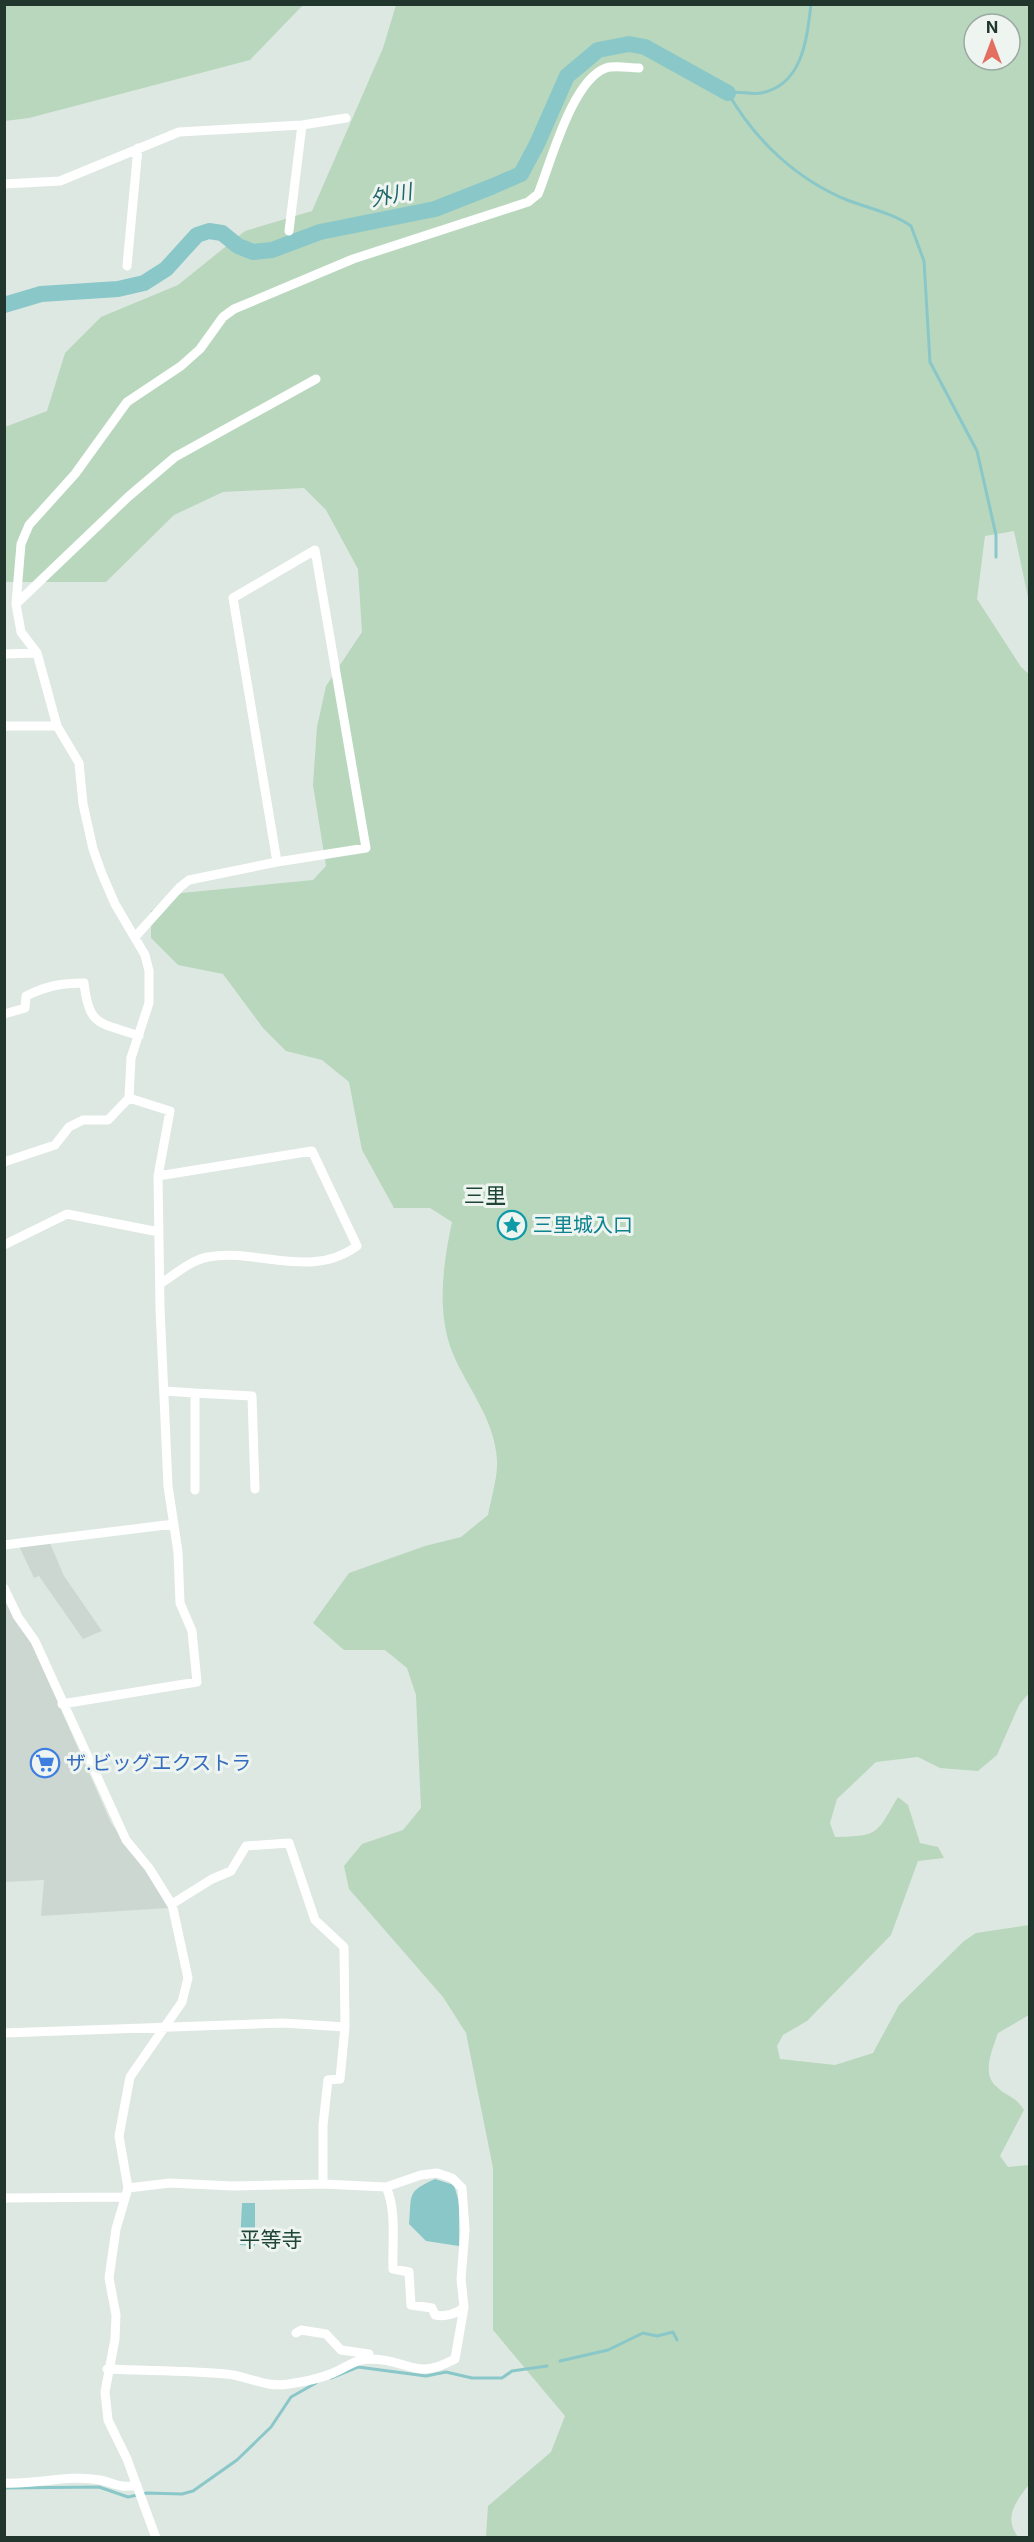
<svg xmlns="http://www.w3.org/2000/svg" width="1034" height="2542" font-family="Inter,'Noto Sans JP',sans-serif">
<rect width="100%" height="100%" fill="#dee8e2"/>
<path fill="#ccd7d1" d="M 49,1541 L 64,1576 L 102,1631 L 83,1639 L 39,1576 L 34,1578 L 19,1546 Z
M 4,1597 L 13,1618 L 32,1644 L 111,1823 L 145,1869 L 168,1908 L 41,1916 L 44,1880 L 5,1882 Z"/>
<path fill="#b8d7bd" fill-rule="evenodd" d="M 4,5 L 5,4 L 303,5 L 250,60 L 29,118 L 5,121 Z
M 396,5 L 1029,5 L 1029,602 L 1014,531 L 985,536 L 977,599 L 1021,667 L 1029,674 L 1029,1693 L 1019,1705 L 997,1755 L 978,1771 L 940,1768 L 918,1757 L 876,1762 L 837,1799 L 830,1823 L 835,1837 C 880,1836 876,1834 898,1797 L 908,1805 L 920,1843 L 938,1847 L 944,1858 L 918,1861 L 891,1935 L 807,2021 L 783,2035 L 777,2046 L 780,2059 L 835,2065 L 873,2053 L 899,2005 L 964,1941 L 976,1933 L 1029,1925 L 1029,2015 L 998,2033 C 993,2048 981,2073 996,2086 C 1006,2097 1015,2095 1024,2110 L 1000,2156 L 1008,2167 L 1029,2165 L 1030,2483 C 1016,2502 1003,2516 1018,2537 L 486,2537 L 488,2506 L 551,2452 L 565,2416 L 493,2330 L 493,2168 L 466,2033 L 443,1997 L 349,1889 L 344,1866 L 362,1844 L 403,1830 L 421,1808 L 416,1695 L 407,1668 L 385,1650 L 344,1650 L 313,1623 L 349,1573 L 425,1546 L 461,1537 L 488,1515 C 491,1498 498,1477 497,1460 C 495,1420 468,1389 453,1354 C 436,1313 443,1264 452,1222 L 430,1208 L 394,1208 L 362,1150 L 349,1082 L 322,1060 L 286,1051 L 263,1028 L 223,974 L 178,965 L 151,938 L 151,911 L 182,893 L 313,880 L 326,866 L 313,785 L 317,727 L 326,686 L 362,632 L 358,569 L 326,510 L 304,488 L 223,492 L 174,515 L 106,582 L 5,582 L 5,427 L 47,411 L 65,353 L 101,317 L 178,285 L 245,231 L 312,211 L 383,48 ZM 974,24 L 1010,24 L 1010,60 L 974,60 Z"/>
<path fill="#8ac7c8" d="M 435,2179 L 454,2185 L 459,2202 L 459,2246 L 426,2241 L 409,2224 C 412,2194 406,2192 435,2179 Z
M 242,2203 L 255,2203 L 255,2246 L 240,2245 Z"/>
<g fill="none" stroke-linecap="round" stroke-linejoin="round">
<path stroke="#8ac7c8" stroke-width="3" d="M 811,4 C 807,38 803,85 761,93 C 750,95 738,90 728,93 C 755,140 796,179 847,200 C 868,208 892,213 911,226 L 924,261 L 930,362 L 977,451 L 996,535 L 996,557
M 560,2361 L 608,2350 L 643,2333 L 657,2336 L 673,2332 L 677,2340
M 331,2378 L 358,2367 L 426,2376 L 446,2372 L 472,2378 L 502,2378 L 512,2371 L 547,2366
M 4,2488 L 99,2487 L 128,2497 L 147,2493 L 182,2494 L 193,2491 L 237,2460 L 271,2427 L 291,2397 L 316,2383"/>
<path stroke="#8ac7c8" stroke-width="16" d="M 4,305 L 41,294 L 118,289 L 144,283 L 166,269 L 197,235 L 209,231 L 222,233 L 238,246 L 253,252 L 272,250 L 320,232 L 435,209 L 491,187 L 521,174 L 537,144 L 567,76 L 598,50 L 629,44 L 645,47 L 728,93"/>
<path stroke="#fff" stroke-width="9" d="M 4,184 L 60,181 L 179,132 L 302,125 L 346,118
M 289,231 L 302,125
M 127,266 L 138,148
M 315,550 L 366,848 L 277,862 L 233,598 Z
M 16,604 L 128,497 L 175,457 L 316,379
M 4,654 L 37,653
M 4,726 L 57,726
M 136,936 L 180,887 L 189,880 L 277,862
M 4,1014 L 25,1008 L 26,996 C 46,986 62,983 84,983 C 89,1028 100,1022 139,1036
M 4,1162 L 55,1145 L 69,1127 L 83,1120 L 108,1120 L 129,1098
M 158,1176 L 312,1151 L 357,1246 C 311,1280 258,1248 208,1257 C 191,1260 174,1275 160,1284
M 4,1245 L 67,1214 L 159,1232
M 164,1391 L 195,1393 L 195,1490
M 195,1393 L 252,1396 L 255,1489
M 4,1545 L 174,1524
M 4,1588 L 18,1617 L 35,1641 L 126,1840 L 149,1868 L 172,1905
M 62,1704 L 197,1682 L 192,1631 L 180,1603 L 178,1552 L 168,1486 L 160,1308 L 158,1176 L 170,1111 L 129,1098 L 131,1058 L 149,1003 L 149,971 L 145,955 L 115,904 L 102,874 L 93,849 L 83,804 L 79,763 L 57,726 L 37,653 L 21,632 L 16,604 L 21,544 L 29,525 L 75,474 L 127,402 L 181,366 L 200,349 L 223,317 L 234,309 L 353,259 L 528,202 L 538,194 C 551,162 572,80 606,68 C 615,65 629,68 639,68
M 4,2033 L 283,2023 L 345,2027
M 386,2187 C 397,2210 392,2244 393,2269 L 409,2272 L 411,2305 L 432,2308 L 435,2315 C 445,2317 457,2314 464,2307
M 4,2198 L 125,2197
M 296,2333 L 301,2330 L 326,2334 L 341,2350 L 369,2354
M 107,2369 C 146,2371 187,2370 226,2374 C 249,2376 264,2388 289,2384 C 303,2382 321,2378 333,2373 C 347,2367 355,2359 372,2359 C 411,2360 414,2381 455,2359 L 464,2307 L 461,2279 L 465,2230 L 462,2188 L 452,2178 L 437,2173 L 421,2175 L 386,2187 L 323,2184 L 232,2186 L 170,2183 L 128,2188
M 4,2483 C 36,2485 68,2474 100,2480 C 114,2483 121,2489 137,2485
M 156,2538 L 127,2459 L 108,2420 L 105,2392 L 115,2339 L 116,2315 L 109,2278 L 116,2229 L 128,2188 L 119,2136 L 130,2077 L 182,2002 L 188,1978 L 172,1904 L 212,1879 L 231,1871 L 246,1846 L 289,1843 L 315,1920 L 344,1947 L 345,2027 L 340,2079 L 328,2080 L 323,2125 L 323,2184"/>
</g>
<defs>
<g id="sight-ring" transform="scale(1.5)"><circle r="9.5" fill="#eef5f0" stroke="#0f9aa8" stroke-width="1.5"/><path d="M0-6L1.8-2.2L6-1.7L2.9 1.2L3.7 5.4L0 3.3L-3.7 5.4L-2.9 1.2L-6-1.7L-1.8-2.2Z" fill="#0f9aa8"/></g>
<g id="supermarket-ring" transform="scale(1.5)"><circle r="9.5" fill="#eef5f0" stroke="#3f7fe0" stroke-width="1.5"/><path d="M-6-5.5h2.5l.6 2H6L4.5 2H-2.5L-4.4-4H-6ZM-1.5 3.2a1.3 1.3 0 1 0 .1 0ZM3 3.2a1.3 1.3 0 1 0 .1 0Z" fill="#3f7fe0"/></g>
</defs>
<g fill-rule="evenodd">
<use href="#sight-ring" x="512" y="1225"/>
<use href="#supermarket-ring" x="45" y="1763"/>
</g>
<g text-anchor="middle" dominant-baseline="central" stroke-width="6" stroke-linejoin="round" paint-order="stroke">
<g font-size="20" fill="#0d838f" stroke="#eef5f0" text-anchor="start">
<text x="533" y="1225">三里城入口</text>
</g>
<g font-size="20" fill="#366cbe" stroke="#eef5f0" text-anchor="start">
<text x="66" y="1763">ザ.ビッグエクストラ</text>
</g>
<g font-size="21" font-style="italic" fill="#22686b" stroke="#eef5f0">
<text transform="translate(391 195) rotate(-11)">外川</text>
</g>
<g font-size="21" fill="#1f4537" stroke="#eef5f0">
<text x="485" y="1195">三里</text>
<text x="271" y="2239">平等寺</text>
</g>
</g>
<rect width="1034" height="2542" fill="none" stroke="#21362d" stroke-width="12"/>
<g transform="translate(992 42)"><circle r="28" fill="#eef5f0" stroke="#9ca9a2" stroke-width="1.5"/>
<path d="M0-4.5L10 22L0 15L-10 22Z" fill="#e36f60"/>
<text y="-9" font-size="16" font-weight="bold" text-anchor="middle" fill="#21362d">N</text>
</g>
</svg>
